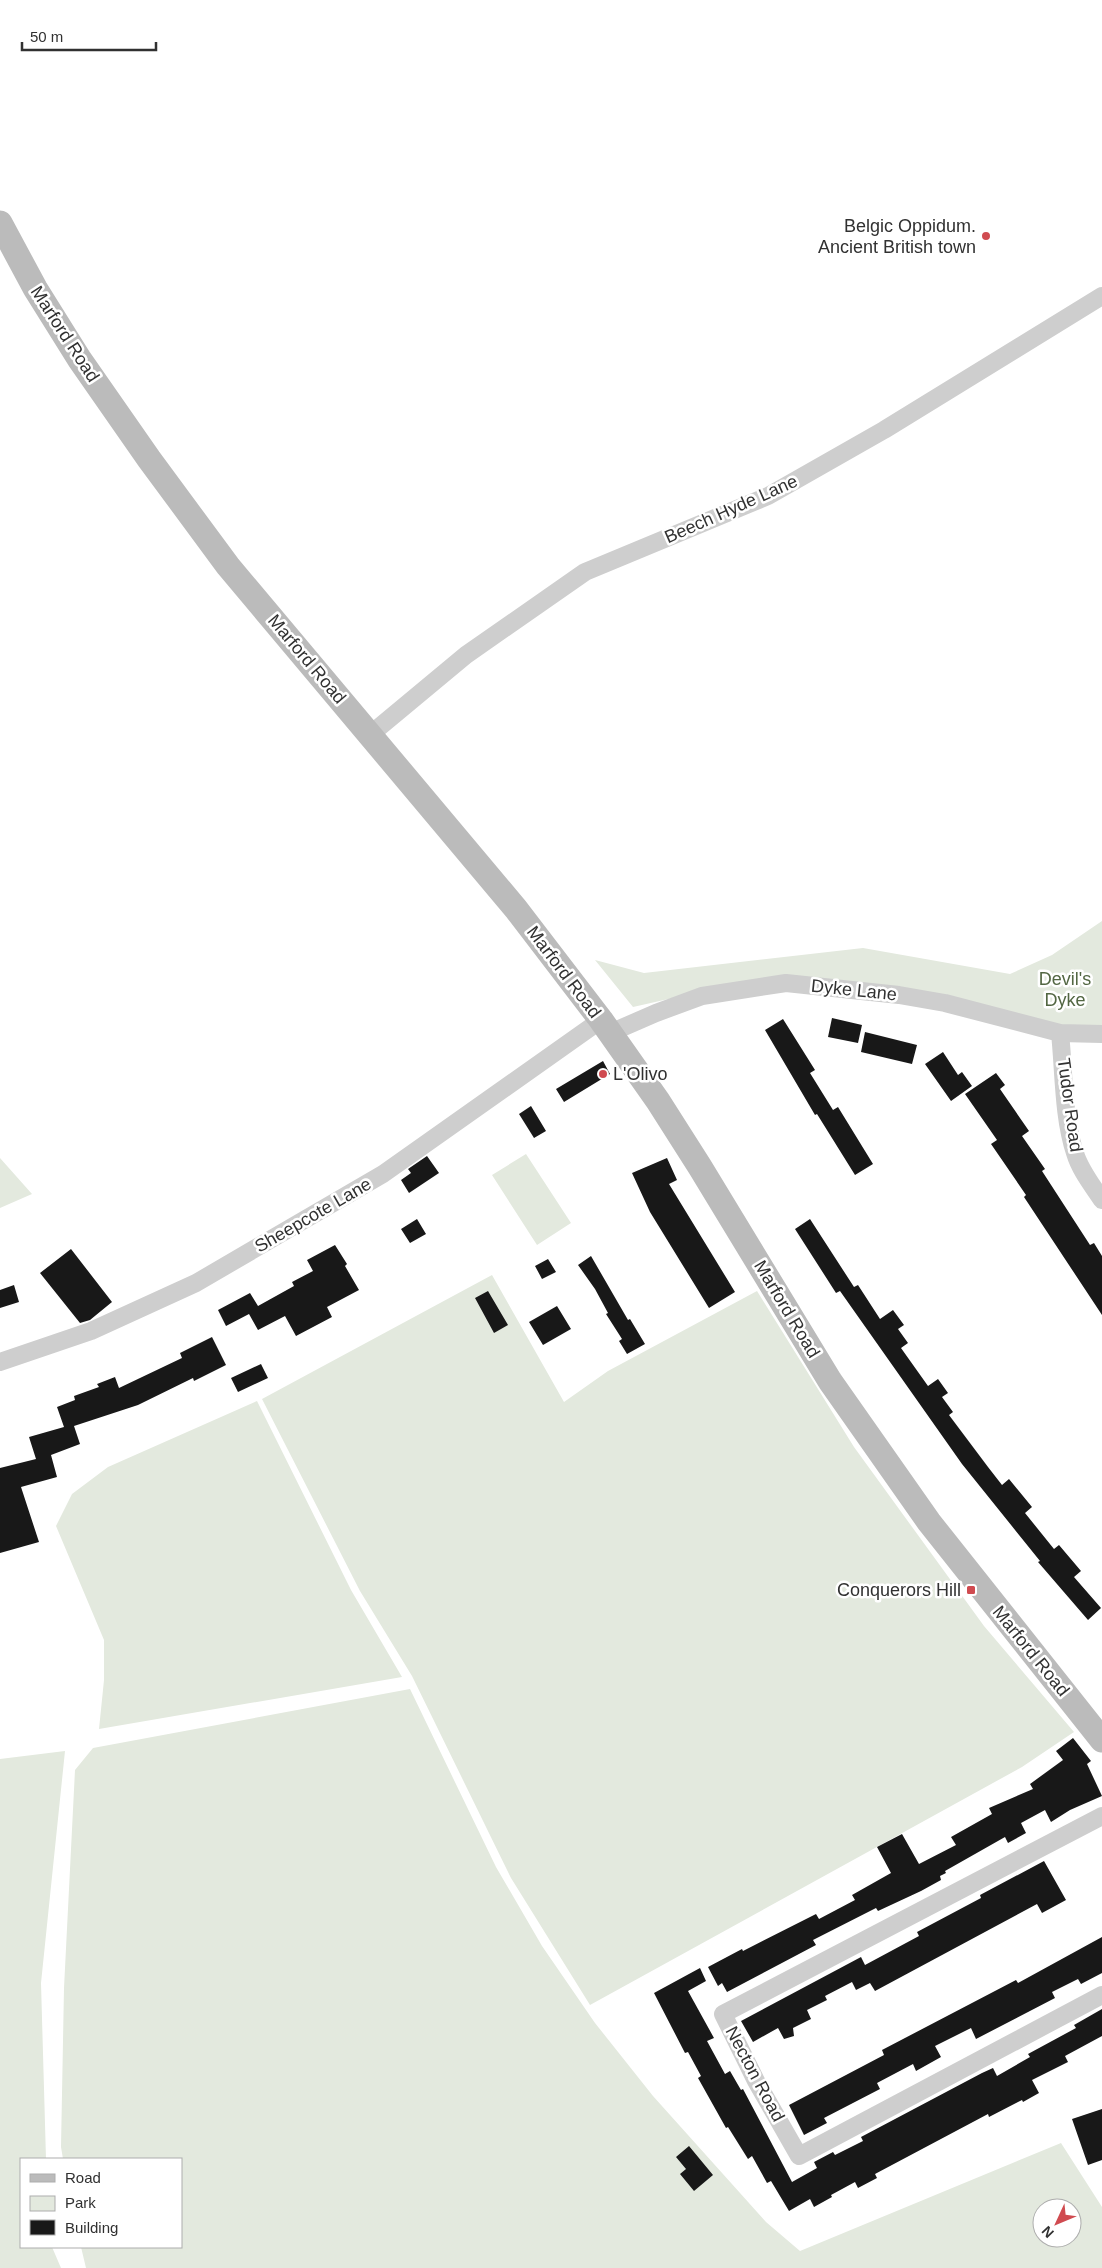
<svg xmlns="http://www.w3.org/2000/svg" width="1102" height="2268" font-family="Arial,sans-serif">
<rect width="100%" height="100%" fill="#fff"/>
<path fill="#e3e9de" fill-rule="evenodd" d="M 1102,921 L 1102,1027 L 1045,1027 L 779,980 L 695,993 L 633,1007 L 595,960 L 644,973 L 863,948 L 1010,974 L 1052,955 Z
M 526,1154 L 571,1223 L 537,1245 L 492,1175 Z
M 0,1158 L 32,1194 L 0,1208 Z
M 492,1275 L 564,1402 L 608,1371 L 757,1291 L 854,1447 L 984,1626 L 1074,1732 L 1022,1767 L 590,2005 L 511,1878 L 412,1676 L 360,1591 L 262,1399 Z
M 257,1401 L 351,1590 L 402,1677 L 99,1729 L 104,1680 L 104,1640 L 56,1526 L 72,1494 L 108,1467 Z
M 410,1689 L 496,1867 L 542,1946 L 595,2023 L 653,2096 L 766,2222 L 800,2251 L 1061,2143 L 1102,2207 L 1102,2268 L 86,2268 L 81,2247 L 181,2247 L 181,2159 L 63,2159 L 61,2147 L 64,1988 L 75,1770 L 93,1748 ZM 1042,2208 L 1072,2208 L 1072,2238 L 1042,2238 Z
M 65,1751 L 41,1983 L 46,2159 L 21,2159 L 21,2247 L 52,2247 L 61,2268 L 0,2268 L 0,1759 Z"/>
<path fill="#181818" d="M 832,1018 L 862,1025 L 858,1043 L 828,1037 Z
M 783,1019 L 815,1070 L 810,1073 L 833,1110 L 838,1107 L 873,1164 L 855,1175 L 817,1114 L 815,1115 L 765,1030 Z
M 865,1032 L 917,1045 L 912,1064 L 861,1052 Z
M 943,1052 L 958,1075 L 962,1072 L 972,1086 L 951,1101 L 925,1064 Z
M 603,1061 L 610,1074 L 564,1102 L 556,1089 Z
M 996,1073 L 1005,1085 L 1000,1089 L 1029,1131 L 1022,1136 L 1045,1169 L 1042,1171 L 1090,1245 L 1094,1243 L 1102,1256 L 1102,1315 L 1024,1197 L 1026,1195 L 991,1144 L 997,1140 L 965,1094 Z
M 531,1106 L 546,1131 L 534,1138 L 519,1114 Z
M 427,1156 L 439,1173 L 409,1193 L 401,1180 L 411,1173 L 408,1169 Z
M 667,1158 L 677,1180 L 669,1184 L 735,1292 L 709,1308 L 650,1212 L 632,1173 Z
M 417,1219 L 426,1234 L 410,1243 L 401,1229 Z
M 810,1219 L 854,1287 L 858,1285 L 880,1319 L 893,1310 L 904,1325 L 898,1329 L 908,1343 L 901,1348 L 928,1386 L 938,1379 L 948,1393 L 942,1397 L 953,1412 L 949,1415 L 988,1467 L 1002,1485 L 1009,1479 L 1032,1507 L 1025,1513 L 1054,1549 L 1059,1545 L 1081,1571 L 1074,1577 L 1101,1608 L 1088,1620 L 1038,1562 L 1040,1561 L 962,1464 L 840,1291 L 836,1293 L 795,1229 Z
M 335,1245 L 347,1264 L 345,1266 L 359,1290 L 327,1307 L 332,1317 L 296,1336 L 285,1316 L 258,1330 L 249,1314 L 226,1326 L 218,1310 L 250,1293 L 258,1306 L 294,1286 L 292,1282 L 313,1271 L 307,1260 Z
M 71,1249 L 112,1302 L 90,1320 L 80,1323 L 40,1273 Z
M 591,1256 L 628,1320 L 630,1319 L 645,1344 L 627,1354 L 619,1341 L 622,1339 L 606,1314 L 608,1313 L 595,1289 L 578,1265 Z
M 548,1259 L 556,1272 L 542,1279 L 535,1266 Z
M 14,1285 L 19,1302 L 0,1308 L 0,1290 Z
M 488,1291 L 508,1325 L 494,1333 L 475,1298 Z
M 557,1306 L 571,1329 L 543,1345 L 529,1322 Z
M 212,1337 L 226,1365 L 194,1381 L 193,1378 L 138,1405 L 74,1426 L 80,1444 L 51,1455 L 57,1477 L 21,1487 L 39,1542 L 0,1553 L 0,1468 L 36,1459 L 29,1437 L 64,1427 L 57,1407 L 75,1400 L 74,1396 L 99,1387 L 97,1384 L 115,1377 L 119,1388 L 182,1358 L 180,1353 Z
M 261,1364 L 268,1378 L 238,1392 L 231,1378 Z
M 1073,1738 L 1091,1761 L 1087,1764 L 1102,1796 L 1070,1810 L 1051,1822 L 1045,1810 L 1021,1823 L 1026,1833 L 1008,1843 L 1005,1837 L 945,1871 L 946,1873 L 940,1876 L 941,1880 L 921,1891 L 878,1911 L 876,1908 L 813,1940 L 816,1945 L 727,1992 L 722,1983 L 718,1986 L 708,1967 L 742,1949 L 743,1951 L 816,1914 L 819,1919 L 855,1900 L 852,1895 L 891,1873 L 877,1847 L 902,1834 L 919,1864 L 956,1845 L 951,1837 L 992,1814 L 989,1808 L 1033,1789 L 1030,1784 L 1063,1760 L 1056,1751 Z
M 1044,1861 L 1066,1900 L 1042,1913 L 1037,1904 L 875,1991 L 870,1983 L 856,1990 L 852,1982 L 825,1996 L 827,2000 L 807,2010 L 811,2019 L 793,2028 L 794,2036 L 784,2039 L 778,2028 L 753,2042 L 741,2021 L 861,1957 L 865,1965 L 919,1936 L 917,1932 L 981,1898 L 980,1895 Z
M 1102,1937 L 1102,1973 L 1081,1984 L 1078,1979 L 1052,1992 L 1055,1998 L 976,2039 L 971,2028 L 935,2046 L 941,2057 L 916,2071 L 913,2064 L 877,2083 L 880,2089 L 824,2118 L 827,2123 L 804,2135 L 789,2105 L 884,2055 L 882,2050 L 1016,1980 L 1018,1983 Z
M 700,1968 L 706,1981 L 688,1991 L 714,2038 L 707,2041 L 725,2074 L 730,2071 L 741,2090 L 743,2089 L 792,2182 L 817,2168 L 814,2162 L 833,2152 L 835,2155 L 863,2141 L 861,2137 L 982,2073 L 993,2068 L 997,2076 L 1030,2057 L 1028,2054 L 1076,2028 L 1074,2025 L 1102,2009 L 1102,2036 L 1065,2056 L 1068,2062 L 1032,2080 L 1039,2093 L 1023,2102 L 1022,2100 L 989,2117 L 988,2114 L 875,2174 L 877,2178 L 858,2188 L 855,2182 L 831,2195 L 832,2197 L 814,2207 L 810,2199 L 789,2211 L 771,2181 L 767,2183 L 752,2156 L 748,2159 L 728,2127 L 726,2128 L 698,2078 L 701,2076 L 688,2052 L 685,2053 L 654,1993 Z
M 1102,2109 L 1102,2160 L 1088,2165 L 1072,2119 Z
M 689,2146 L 713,2175 L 694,2191 L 680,2174 L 686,2169 L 676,2157 Z"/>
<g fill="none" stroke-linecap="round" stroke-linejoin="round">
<path stroke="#cecece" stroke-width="18" d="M 371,734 L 466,655 L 585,572 L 768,496 L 884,430 L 1102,296
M 610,1033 L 656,1013 L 702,996 L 786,983 L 899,995 L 945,1003 L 1060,1033 L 1102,1034
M 1060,1033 C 1064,1071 1063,1117 1075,1153 C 1080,1170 1092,1185 1102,1200
M 0,1362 L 91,1331 L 196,1283 L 383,1174 L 601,1020
M 1102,1816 L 723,2014 L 756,2081 L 799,2156 L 1102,1995"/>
<path stroke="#bbb" stroke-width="25" d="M 0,223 L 35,288 L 80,360 L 149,459 L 228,566 L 516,909 L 601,1020 L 658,1101 L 700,1167 L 830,1381 L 929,1522 L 1102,1740"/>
</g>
<g fill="#d04b50" stroke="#fff" stroke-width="2">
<circle cx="986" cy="236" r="5"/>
<circle cx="603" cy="1074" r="5"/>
<rect x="966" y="1585" width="10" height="10" rx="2.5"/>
</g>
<g text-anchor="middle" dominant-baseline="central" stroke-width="5" stroke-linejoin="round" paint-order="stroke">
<g font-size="18" fill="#313131" stroke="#fff" text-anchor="end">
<text x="976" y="226">Belgic Oppidum.<tspan x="976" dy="21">Ancient British town</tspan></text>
<text x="613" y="1074" text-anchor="start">L'Olivo</text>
<text x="961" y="1590">Conquerors Hill</text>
</g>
<g font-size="18" fill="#313131" stroke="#fff">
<text transform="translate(65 334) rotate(57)">Marford Road</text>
<text transform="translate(731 509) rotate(-24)">Beech Hyde Lane</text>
<text transform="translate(307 659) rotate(50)">Marford Road</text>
<text transform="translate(564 972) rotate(53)">Marford Road</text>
<text transform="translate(854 990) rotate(6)">Dyke Lane</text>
<text transform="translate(1070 1105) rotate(82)">Tudor Road</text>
<text transform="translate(313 1215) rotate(-30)">Sheepcote Lane</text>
<text transform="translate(787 1309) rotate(59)">Marford Road</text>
<text transform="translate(1031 1651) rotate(51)">Marford Road</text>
<text transform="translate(755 2074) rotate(62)">Necton Road</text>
</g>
<g font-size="18" fill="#536743" stroke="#fff">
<text x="1065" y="979">Devil's<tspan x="1065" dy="21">Dyke</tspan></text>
</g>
</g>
<rect x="20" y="2158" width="162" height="90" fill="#ffffff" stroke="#adadad"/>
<rect x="30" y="2174" width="25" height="8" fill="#bbbbbb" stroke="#adadad"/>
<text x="65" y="2183" font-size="15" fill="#313131">Road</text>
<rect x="30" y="2196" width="25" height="15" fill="#e3e9de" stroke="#adadad"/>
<text x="65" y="2208" font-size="15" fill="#313131">Park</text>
<rect x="30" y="2220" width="25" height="15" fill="#181818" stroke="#adadad"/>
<text x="65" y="2233" font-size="15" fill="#313131">Building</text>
<g transform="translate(1057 2223) rotate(226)"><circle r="24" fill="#ffffff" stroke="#adadad"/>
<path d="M0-4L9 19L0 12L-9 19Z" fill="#d04b50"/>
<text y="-8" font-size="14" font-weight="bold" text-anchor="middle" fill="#313131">N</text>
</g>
<path d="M22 42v8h134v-8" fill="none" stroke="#313131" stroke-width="2.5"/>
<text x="30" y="42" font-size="15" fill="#313131" stroke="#ffffff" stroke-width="4" paint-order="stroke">50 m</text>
</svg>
